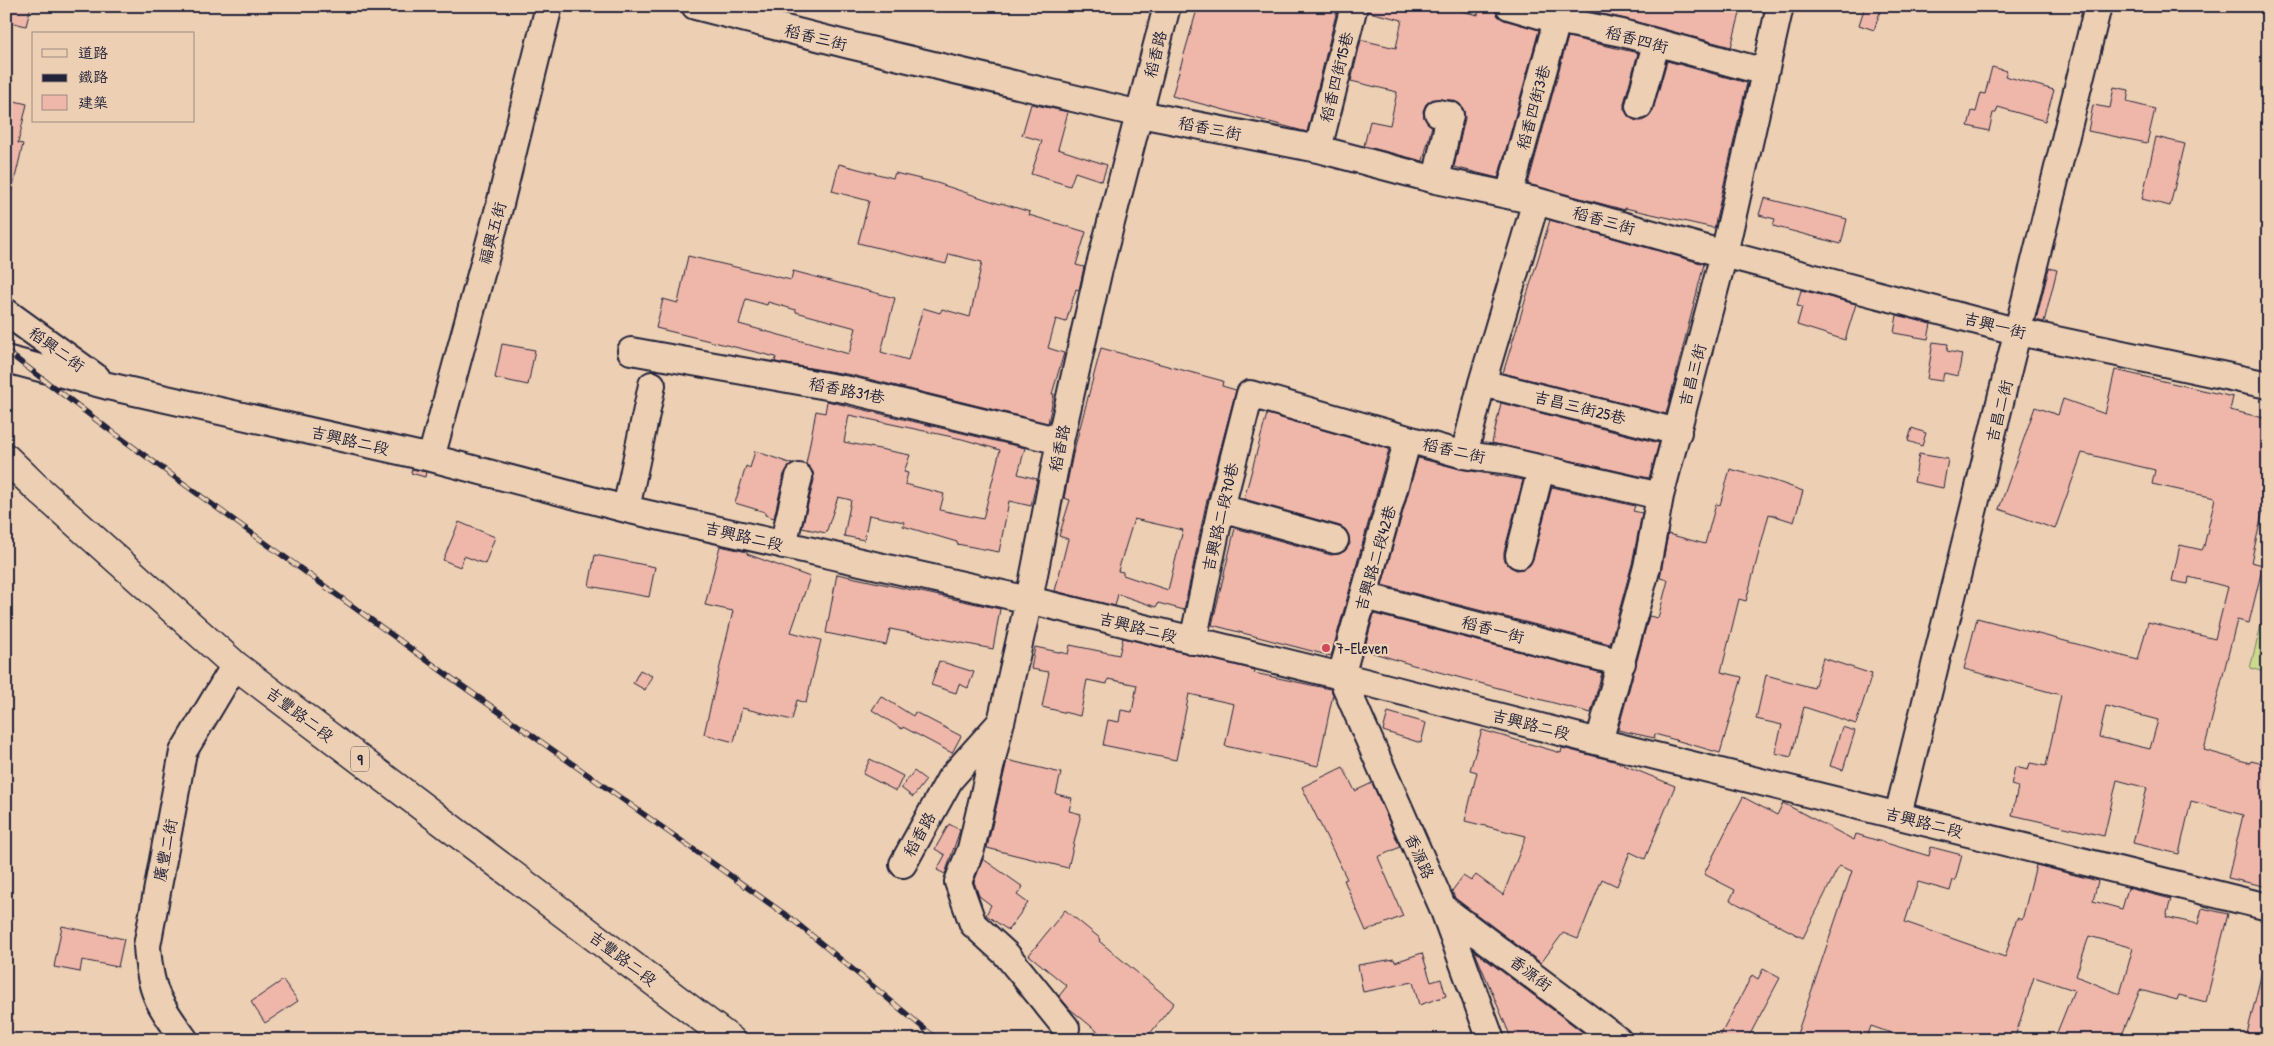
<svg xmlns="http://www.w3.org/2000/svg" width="2274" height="1046" font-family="'Patrick Hand','LXGW WenKai TC',sans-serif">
<rect width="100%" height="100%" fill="#edd0b3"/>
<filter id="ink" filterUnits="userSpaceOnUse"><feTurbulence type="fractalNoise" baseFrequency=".02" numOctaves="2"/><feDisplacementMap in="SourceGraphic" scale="10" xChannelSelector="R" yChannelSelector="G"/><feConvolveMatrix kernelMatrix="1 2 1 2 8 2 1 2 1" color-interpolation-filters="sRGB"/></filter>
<g filter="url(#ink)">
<path fill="#cdd98d" stroke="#787e64" d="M 2268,598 L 2268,673 L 2250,668 Z"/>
<path fill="#efb7a9" stroke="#22223b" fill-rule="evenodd" d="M 6,6 L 31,6 L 26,26 L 6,21 Z
M 1198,6 L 1338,6 L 1307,132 L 1172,96 Z
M 1370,6 L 1442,6 L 1478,15 L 1479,6 L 1494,6 L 1498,16 L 1504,20 L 1539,30 L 1498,178 L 1454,167 L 1465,118 L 1464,111 L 1460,104 L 1452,100 L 1433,99 L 1426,104 L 1423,111 L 1424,118 L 1432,126 L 1423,161 L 1364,146 L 1370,121 L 1390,125 L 1397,92 L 1351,81 L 1361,40 L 1396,48 L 1402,20 L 1369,12 Z
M 1576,6 L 1742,6 L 1731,47 L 1626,19 L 1576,8 Z
M 1865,6 L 1881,9 L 1874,30 L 1859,25 Z
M 1568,37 L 1638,53 L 1624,103 L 1624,109 L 1628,116 L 1636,121 L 1642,121 L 1649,117 L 1653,110 L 1667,61 L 1747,83 L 1714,228 L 1625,208 L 1625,210 L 1528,184 Z
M 1992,67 L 2007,71 L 2005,76 L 2054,90 L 2045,121 L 1998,107 L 1996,113 L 1993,113 L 1989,131 L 1968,126 L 1972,111 L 1976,112 L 1981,93 L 1985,94 Z
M 2114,87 L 2129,90 L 2127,102 L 2155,109 L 2147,143 L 2088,131 L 2093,105 L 2110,108 Z
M 6,99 L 27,104 L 18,143 L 23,144 L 12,191 L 6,190 Z
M 1031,104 L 1068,112 L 1058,149 L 1107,165 L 1102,181 L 1075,172 L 1070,186 L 1031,174 L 1042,141 L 1022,135 Z
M 2156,137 L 2185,144 L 2170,206 L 2142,199 Z
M 839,164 L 893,178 L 895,173 L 937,183 L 1000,204 L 1001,203 L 1030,212 L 1029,215 L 1086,232 L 1076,265 L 1084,267 L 1079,290 L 1076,289 L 1066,322 L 1056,319 L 1048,348 L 1064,353 L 1052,394 L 1054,394 L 1048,423 L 852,375 L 775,362 L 776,357 L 656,328 L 663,299 L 678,303 L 688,256 L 791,280 L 793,271 L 895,298 L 881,352 L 908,360 L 923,308 L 940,313 L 942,309 L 970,317 L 982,262 L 949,254 L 946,264 L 858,243 L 869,201 L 832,191 ZM 746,299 L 767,305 L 768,302 L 796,310 L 796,312 L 856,328 L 849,354 L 739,324 Z
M 1764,198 L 1847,219 L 1841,244 L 1773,226 L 1775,219 L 1759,215 Z
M 1550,220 L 1704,264 L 1666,414 L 1503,373 Z
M 2049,268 L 2057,270 L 2044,322 L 2036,320 Z
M 1801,290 L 1856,304 L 1845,340 L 1797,325 L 1802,307 L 1797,306 Z
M 1897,315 L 1931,324 L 1928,339 L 1894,333 Z
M 1933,342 L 1948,344 L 1947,351 L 1962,354 L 1958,376 L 1944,373 L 1942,381 L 1927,379 Z
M 502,344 L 535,350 L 528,385 L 495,378 Z
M 1101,348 L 1223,381 L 1222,386 L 1236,390 L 1206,504 L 1184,610 L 1158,603 L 1156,607 L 1118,594 L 1115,606 L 1055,591 L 1068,539 L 1059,536 L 1070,500 L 1064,498 L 1073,454 ZM 1134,519 L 1183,530 L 1168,590 L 1123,575 L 1123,572 L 1118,571 Z
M 2115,370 L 2233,397 L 2230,410 L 2268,419 L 2268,489 L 2251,562 L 2263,565 L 2249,623 L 2237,620 L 2204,750 L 2250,763 L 2251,761 L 2268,765 L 2268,887 L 2228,878 L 2243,815 L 2191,801 L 2179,854 L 2133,843 L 2147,788 L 2117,780 L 2104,836 L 2012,815 L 2018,787 L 2011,785 L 2015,767 L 2028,770 L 2030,763 L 2046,766 L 2061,695 L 1964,669 L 1977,618 L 2138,660 L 2148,622 L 2215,639 L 2228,587 L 2189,577 L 2188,584 L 2172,581 L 2180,545 L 2202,550 L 2204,546 L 2215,498 L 2152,484 L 2155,470 L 2082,453 L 2055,529 L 1999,509 L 2035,407 L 2058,415 L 2063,399 L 2105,414 ZM 2106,706 L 2158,720 L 2150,749 L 2099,737 Z
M 827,401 L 1025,448 L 1018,474 L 1037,479 L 1031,506 L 1009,501 L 999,552 L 957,544 L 957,542 L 903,526 L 904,522 L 869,515 L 864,540 L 844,536 L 851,500 L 838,497 L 826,533 L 802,528 L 814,480 L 813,472 L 806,464 L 816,411 L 825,413 ZM 849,415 L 962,439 L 1000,450 L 983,519 L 940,510 L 944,494 L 905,484 L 908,473 L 904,472 L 910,455 L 844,442 Z
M 1501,403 L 1659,443 L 1649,478 L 1492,443 Z
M 1267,414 L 1389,449 L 1331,656 L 1212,625 L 1235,528 L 1331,555 L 1339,554 L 1345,551 L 1350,544 L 1349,536 L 1346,530 L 1340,526 L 1244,499 Z
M 1912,428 L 1926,433 L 1922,446 L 1908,441 Z
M 755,451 L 792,464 L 784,474 L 774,518 L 765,515 L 765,512 L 735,503 L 746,466 L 750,468 Z
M 1919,454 L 1948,459 L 1943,488 L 1914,482 Z
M 1418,458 L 1460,469 L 1523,480 L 1504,552 L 1504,559 L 1508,565 L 1516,570 L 1524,569 L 1530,565 L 1533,559 L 1552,487 L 1635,506 L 1633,511 L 1642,513 L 1632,564 L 1610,644 L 1382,585 Z
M 412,469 L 426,472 L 425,477 L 411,473 Z
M 1730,469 L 1775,481 L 1803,491 L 1794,522 L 1769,514 L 1746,601 L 1739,599 L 1721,672 L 1742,677 L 1720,753 L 1655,734 L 1654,738 L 1618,730 L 1649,616 L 1658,618 L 1668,580 L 1660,578 L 1668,534 L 1705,544 L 1716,504 L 1720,505 Z
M 459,522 L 495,537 L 485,564 L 464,556 L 460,567 L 443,560 Z
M 720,546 L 747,552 L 747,554 L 810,577 L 791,632 L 821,640 L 806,703 L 797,700 L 792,720 L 742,708 L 734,742 L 704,734 L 733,611 L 705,605 Z
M 595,555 L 655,567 L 649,597 L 589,586 Z
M 837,574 L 1000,609 L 993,649 L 890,629 L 886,645 L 826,633 Z
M 1374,614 L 1602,673 L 1591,713 L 1413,665 L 1364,650 Z
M 1123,638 L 1255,670 L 1254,673 L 1330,689 L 1333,694 L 1318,766 L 1225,746 L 1234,704 L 1189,694 L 1176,760 L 1103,745 L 1108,720 L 1119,722 L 1121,710 L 1132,712 L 1137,685 L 1108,679 L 1107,684 L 1087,680 L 1080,716 L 1042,707 L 1049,672 L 1031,669 L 1035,647 L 1068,654 L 1070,645 L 1119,655 Z
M 1823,658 L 1872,674 L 1856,724 L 1804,707 L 1791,757 L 1775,753 L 1782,725 L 1756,719 L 1766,675 L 1814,688 Z
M 939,661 L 974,672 L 968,688 L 959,684 L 956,693 L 931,685 Z
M 640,670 L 652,676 L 645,690 L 633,683 Z
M 881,696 L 913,716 L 915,712 L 961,736 L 952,753 L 903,727 L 902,729 L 872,710 Z
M 1388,712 L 1426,723 L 1421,743 L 1383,731 Z
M 1842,727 L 1855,731 L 1843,770 L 1830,766 Z
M 1482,730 L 1561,753 L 1562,748 L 1614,761 L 1675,786 L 1645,859 L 1630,852 L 1617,886 L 1602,879 L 1578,939 L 1563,933 L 1541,963 L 1455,898 L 1452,891 L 1463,876 L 1471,881 L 1476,875 L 1503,895 L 1526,836 L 1465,821 L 1477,772 L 1470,770 Z
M 870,759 L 903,776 L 896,791 L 863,774 Z
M 1007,760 L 1061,773 L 1056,794 L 1072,798 L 1069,811 L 1081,814 L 1068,868 L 987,848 Z
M 1343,767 L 1355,791 L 1372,783 L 1400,847 L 1378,857 L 1403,916 L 1366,931 L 1344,880 L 1347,879 L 1302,787 Z
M 914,771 L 926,780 L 913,797 L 901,788 Z
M 1743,797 L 1777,815 L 1783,803 L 1854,840 L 1856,834 L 1929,856 L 1931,847 L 1962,855 L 1955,881 L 1953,880 L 1950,891 L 1918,882 L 1905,922 L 2005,957 L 2017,918 L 2022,920 L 2036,865 L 2098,881 L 2093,901 L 2122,909 L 2128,888 L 2171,899 L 2166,917 L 2198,924 L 2202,908 L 2228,914 L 2206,1002 L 2179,995 L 2177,1000 L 2140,990 L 2120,1040 L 2054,1040 L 2074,990 L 2034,977 L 2014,1040 L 1911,1040 L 1871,1026 L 1866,1040 L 1795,1040 L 1852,871 L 1839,866 L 1803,938 L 1730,900 L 1735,890 L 1704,874 ZM 2089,936 L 2133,948 L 2120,994 L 2076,976 Z
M 949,824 L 960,830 L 945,874 L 937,870 L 945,855 L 935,849 Z
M 983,859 L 1023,887 L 1017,895 L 1028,903 L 1008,930 L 986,915 L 991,905 L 979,896 L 974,882 Z
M 1065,910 L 1101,939 L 1099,941 L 1174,1003 L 1145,1040 L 1108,1040 L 1070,1009 L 1059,996 L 1067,986 L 1029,955 Z
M 62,926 L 124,939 L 118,967 L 82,960 L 80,972 L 54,967 Z
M 1475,952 L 1476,952 L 1593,1040 L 1512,1040 Z
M 1422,953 L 1431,982 L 1441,979 L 1446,996 L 1419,1005 L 1413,982 L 1363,992 L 1358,965 L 1394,959 L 1395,962 Z
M 1763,969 L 1780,978 L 1747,1040 L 1718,1040 L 1752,975 L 1758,979 Z
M 2262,972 L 2268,973 L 2268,1040 L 2255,1040 L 2246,1038 Z
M 283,980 L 298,1001 L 265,1023 L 251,1002 Z"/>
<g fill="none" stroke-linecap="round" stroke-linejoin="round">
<g stroke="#22223b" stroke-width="30">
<path id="minor" d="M 695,6 L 849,45 L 1140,114 L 1318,149 L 1436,180 L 1536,201 L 1724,254 L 2019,332 L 2268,385
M 1509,6 L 1557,20 L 1622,33 L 1765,72
M 1639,106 L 1656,44
M 1318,149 L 1354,6
M 1436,180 L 1450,115 L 1438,113
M 1509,195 L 1561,6
M 6,312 L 97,378
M 631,351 L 849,390 L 1060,441
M 6,359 L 108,386 L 431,458 L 626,509 L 1029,600 L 1341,676 L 1599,742 L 2268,907
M 1482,383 L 1678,432
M 1464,455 L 1482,383 L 1536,201
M 431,458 L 499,208 L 549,6
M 1221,508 L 1335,540
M 626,509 L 652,385
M 783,545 L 799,477
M 1519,555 L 1541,469
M 1364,596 L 1622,663
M 1193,641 L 1221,508 L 1250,394 L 1464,455 L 1503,460 L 1660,496
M 1341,676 L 1443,908 L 1491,1040
M 1341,676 L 1408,439
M 1000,725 L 971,849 L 958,882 L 973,924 L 1006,954 L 1066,1028
M 1599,742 L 1647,567 L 1660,496 L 1724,254 L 1780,6
M 1898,815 L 2098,6
M 903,864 L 950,779 L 1001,722 L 1029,600 L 1060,441 L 1098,273 L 1167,6
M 1443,908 L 1618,1040
M 185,1040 C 158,1003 150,992 147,946 L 183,752 L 235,665"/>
</g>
<g stroke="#22223b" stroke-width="31">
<path id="major" d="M 6,458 L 37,488 L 235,665 L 731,1040"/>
</g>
<use href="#minor" stroke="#edd0b3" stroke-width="26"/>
<use href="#major" stroke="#edd0b3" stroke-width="28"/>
<g stroke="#22223b" stroke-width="5.5">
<path id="rail" d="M 6,351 L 107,428 L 461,685 L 793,920 L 938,1040"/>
</g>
<use href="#rail" stroke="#edd0b3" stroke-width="4" stroke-dasharray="11" stroke-linecap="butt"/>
</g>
</g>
<circle fill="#d1495b" stroke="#edd0b3" stroke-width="2" cx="1326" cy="648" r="5"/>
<g text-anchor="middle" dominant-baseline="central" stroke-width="4.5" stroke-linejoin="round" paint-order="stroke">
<rect fill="#edd0b3" stroke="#5f565f" stroke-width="1" x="351" y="746.5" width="18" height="25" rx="4"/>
<g font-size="15" font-weight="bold" fill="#22223b">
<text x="360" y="759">9</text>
</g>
<g font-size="16" fill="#22223b" stroke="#edd0b3">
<text transform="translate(816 37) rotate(14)">稻香三街</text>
<text transform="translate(1637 39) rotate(15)">稻香四街</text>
<text transform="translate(1155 54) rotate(-76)">稻香路</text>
<text transform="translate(1336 77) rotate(-76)">稻香四街15巷</text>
<text transform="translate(1533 107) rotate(-75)">稻香四街3巷</text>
<text transform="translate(1210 128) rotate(11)">稻香三街</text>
<text transform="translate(1604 220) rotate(16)">稻香三街</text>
<text transform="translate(492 233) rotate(-75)">福興五街</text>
<text transform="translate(1995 325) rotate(14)">吉興一街</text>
<text transform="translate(57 349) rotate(36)">稻興二街</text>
<text transform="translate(1692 375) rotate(-75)">吉昌三街</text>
<text transform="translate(847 390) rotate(11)">稻香路31巷</text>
<text transform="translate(1580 407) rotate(14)">吉昌三街25巷</text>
<text transform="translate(1999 411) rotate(-76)">吉昌二街</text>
<text transform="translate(350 440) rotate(13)">吉興路二段</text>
<text transform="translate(1059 448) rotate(-78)">稻香路</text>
<text transform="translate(1454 450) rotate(13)">稻香二街</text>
<text transform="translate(1220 517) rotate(-77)">吉興路二段70巷</text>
<text transform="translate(744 536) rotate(13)">吉興路二段</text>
<text transform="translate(1375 558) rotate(-74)">吉興路二段42巷</text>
<text transform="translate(1138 627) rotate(14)">吉興路二段</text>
<text transform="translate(1493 629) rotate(15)">稻香一街</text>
<text transform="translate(300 714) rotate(37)">吉豐路二段</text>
<text transform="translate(1531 724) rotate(14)">吉興路二段</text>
<text transform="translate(1924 822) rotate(14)">吉興路二段</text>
<text transform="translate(919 834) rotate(-61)">稻香路</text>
<text transform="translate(165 850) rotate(-79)">廣豐二街</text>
<text transform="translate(1420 856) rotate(66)">香源路</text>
<text transform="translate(623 958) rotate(37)">吉豐路二段</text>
<text transform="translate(1531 973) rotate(37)">香源街</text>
</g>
<g font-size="16" fill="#22223b" stroke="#edd0b3" text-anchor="start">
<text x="1336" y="648">7-Eleven</text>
</g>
</g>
<rect width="2274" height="1046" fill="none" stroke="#edd0b3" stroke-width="25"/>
<rect x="12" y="12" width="2249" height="1021" fill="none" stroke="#22223b" stroke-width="2" filter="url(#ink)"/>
<rect x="32" y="32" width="162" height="90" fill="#edd0b3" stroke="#9c8a83"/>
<rect x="42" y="49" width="25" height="8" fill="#edd0b3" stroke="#9c8a83"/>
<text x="78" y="58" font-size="15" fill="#22223b">道路</text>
<rect x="42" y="74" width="25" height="8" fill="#22223b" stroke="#9c8a83"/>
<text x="78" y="82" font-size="15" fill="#22223b">鐵路</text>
<rect x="42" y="95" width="25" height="15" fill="#efb7a9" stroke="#9c8a83"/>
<text x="78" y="108" font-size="15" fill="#22223b">建築</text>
</svg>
